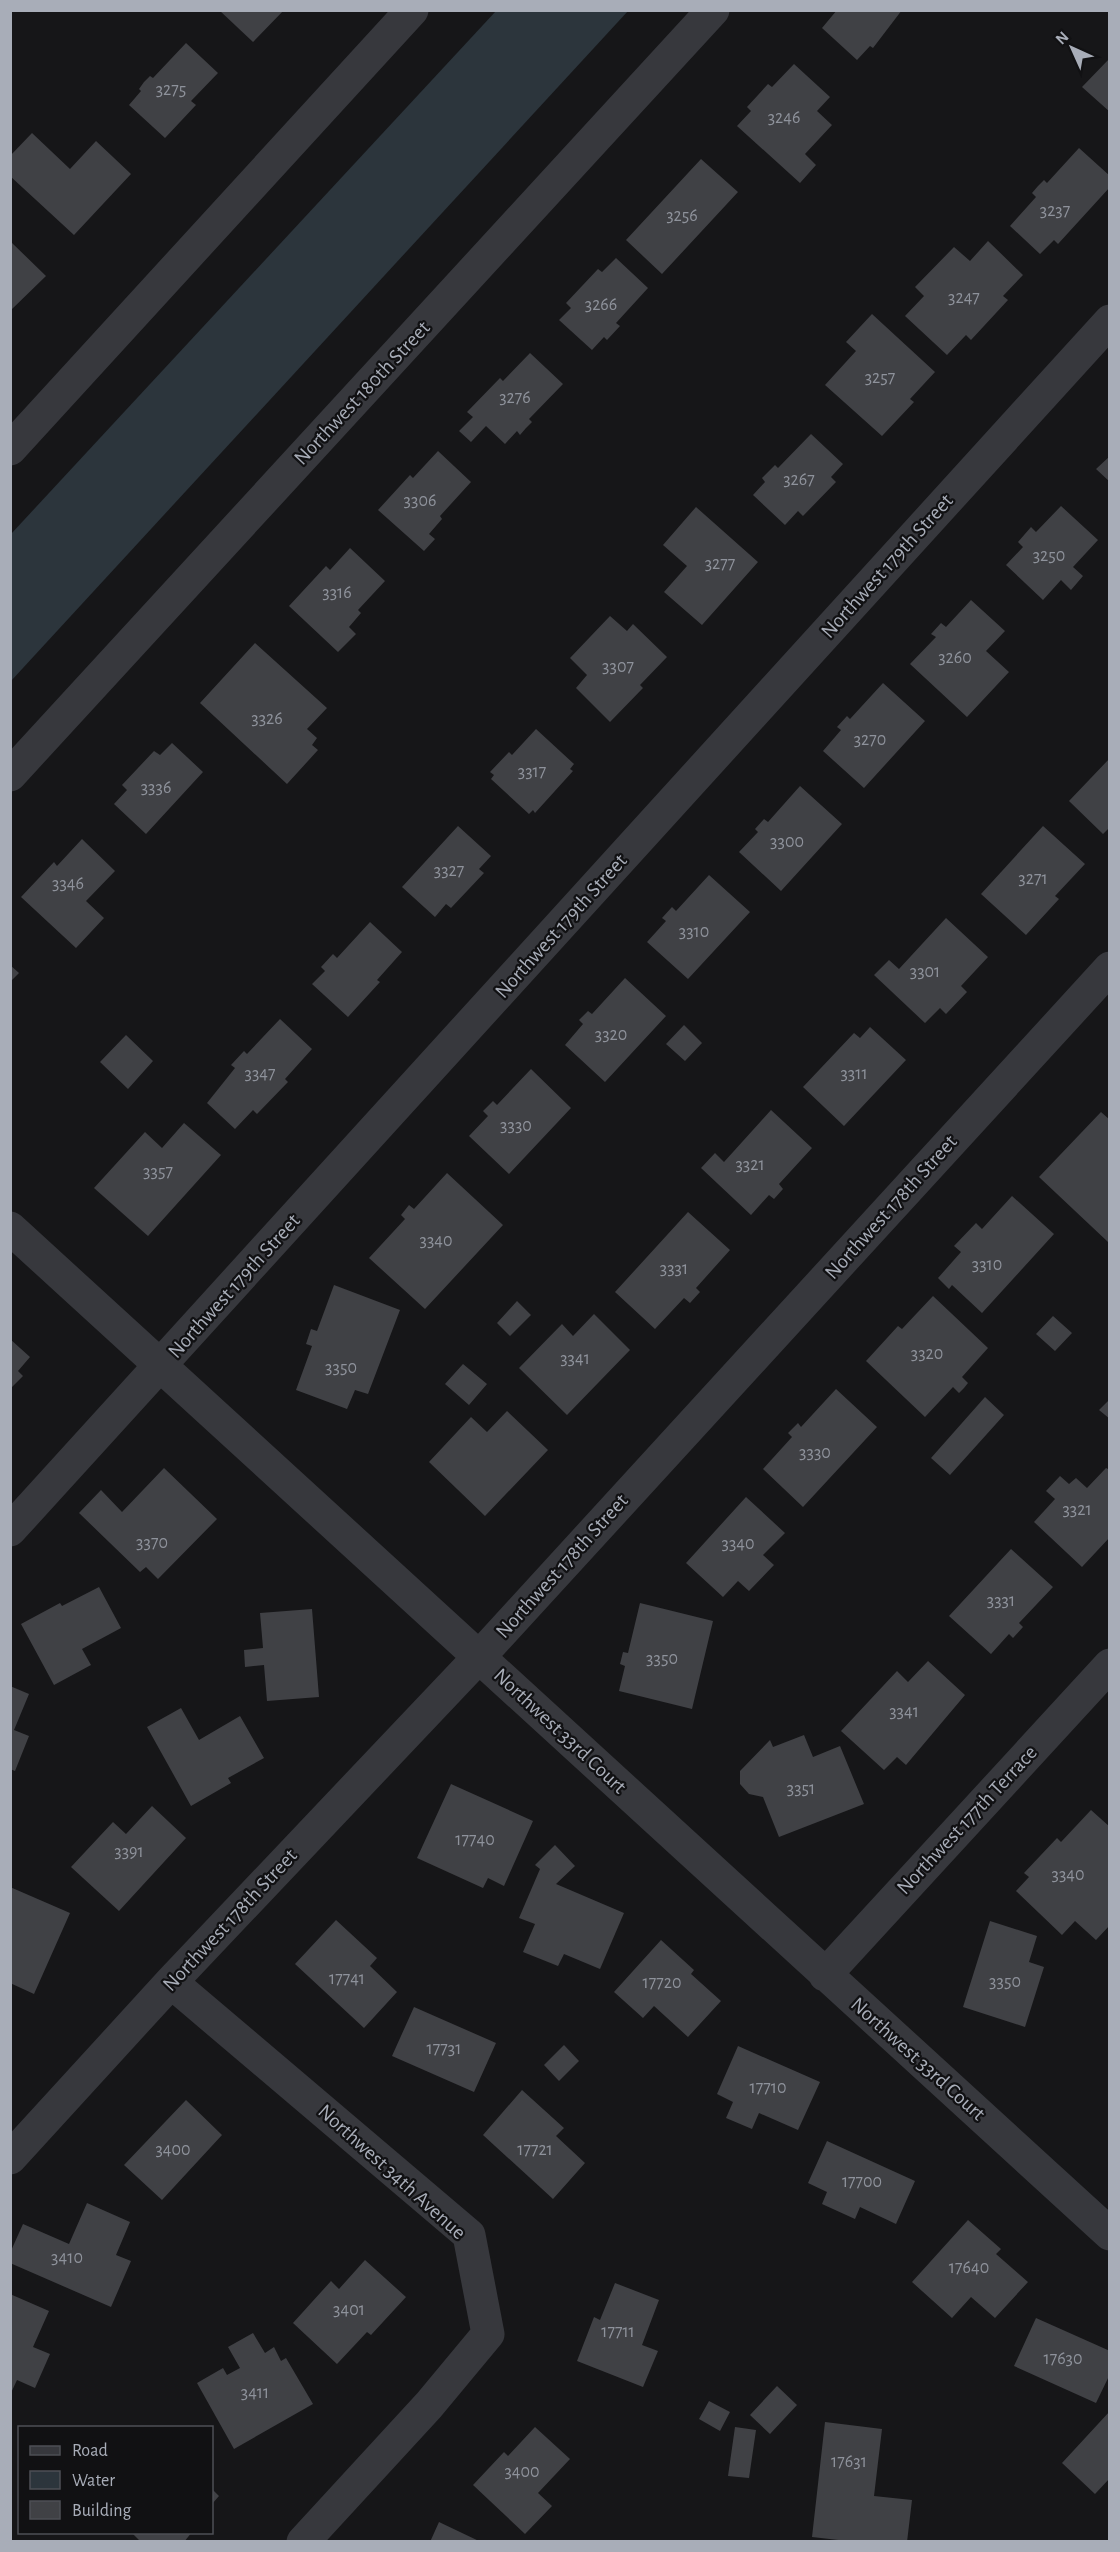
<svg xmlns="http://www.w3.org/2000/svg" width="1120" height="2552" font-family="'Alegreya Sans',sans-serif">
<rect width="100%" height="100%" fill="#161618"/>
<path fill="#2c353c" d="M 496,11 L 628,11 L 11,681 L 11,534 Z"/>
<path fill="#404145" d="M 219,10 L 284,10 L 253,42 Z
M 837,10 L 902,10 L 873,48 L 870,46 L 857,60 L 822,28 Z
M 186,43 L 218,73 L 191,101 L 196,105 L 165,138 L 129,105 L 141,91 L 139,89 L 144,82 L 150,76 L 153,78 Z
M 1110,58 L 1110,112 L 1082,87 Z
M 794,64 L 830,97 L 817,111 L 832,125 L 805,154 L 816,165 L 800,183 L 737,126 L 751,111 L 747,107 L 768,84 L 772,87 Z
M 32,133 L 70,169 L 96,141 L 131,174 L 74,235 L 10,176 L 10,156 Z
M 1079,148 L 1110,176 L 1110,187 L 1058,244 L 1054,240 L 1040,254 L 1010,226 L 1036,197 L 1032,193 L 1038,186 L 1044,180 L 1047,183 Z
M 701,159 L 738,192 L 662,274 L 626,240 Z
M 10,241 L 46,276 L 10,311 Z
M 988,241 L 1023,275 L 1003,296 L 1008,300 L 971,340 L 966,335 L 947,355 L 905,316 L 924,296 L 915,287 L 954,247 L 970,261 Z
M 616,258 L 648,288 L 616,323 L 620,326 L 607,340 L 604,337 L 592,350 L 559,320 L 571,308 L 566,303 L 598,269 L 602,272 Z
M 872,314 L 935,372 L 910,399 L 914,402 L 882,436 L 825,385 L 856,351 L 846,342 Z
M 530,353 L 563,384 L 529,419 L 532,422 L 526,428 L 520,435 L 517,431 L 505,444 L 486,426 L 471,442 L 459,431 L 473,417 L 467,412 L 500,378 L 503,381 Z
M 811,434 L 843,464 L 831,477 L 836,482 L 803,516 L 798,511 L 785,525 L 753,495 L 765,482 L 762,478 L 775,465 L 778,468 Z
M 438,451 L 471,482 L 440,516 L 442,519 L 429,534 L 435,539 L 424,551 L 378,510 L 410,475 L 413,478 Z
M 1110,456 L 1110,482 L 1096,469 Z
M 1061,506 L 1098,540 L 1073,567 L 1083,576 L 1071,590 L 1061,580 L 1043,600 L 1006,565 L 1023,547 L 1018,542 L 1031,527 L 1036,532 Z
M 696,507 L 758,562 L 702,625 L 664,592 L 687,566 L 663,545 Z
M 350,548 L 385,581 L 358,610 L 361,613 L 349,627 L 356,634 L 338,652 L 289,606 L 326,566 L 330,570 Z
M 971,600 L 1005,631 L 986,651 L 1009,672 L 967,717 L 910,664 L 936,637 L 931,634 L 941,623 L 946,627 Z
M 610,616 L 627,631 L 633,624 L 667,657 L 640,685 L 643,688 L 610,722 L 576,688 L 587,675 L 570,658 Z
M 255,643 L 327,708 L 307,729 L 317,738 L 312,745 L 318,750 L 287,784 L 200,703 Z
M 883,683 L 925,721 L 864,788 L 823,751 L 841,730 L 837,727 L 847,716 L 850,719 Z
M 536,729 L 574,764 L 570,769 L 573,771 L 535,813 L 533,810 L 529,814 L 491,779 L 494,775 L 490,772 L 509,752 L 512,755 Z
M 172,743 L 203,772 L 146,834 L 114,804 L 127,790 L 122,785 L 154,751 L 160,755 Z
M 1110,758 L 1110,827 L 1103,834 L 1069,801 Z
M 800,786 L 842,824 L 781,891 L 739,852 L 758,832 L 755,829 L 764,819 L 768,822 Z
M 458,826 L 491,856 L 479,869 L 484,873 L 451,908 L 446,904 L 435,917 L 402,887 Z
M 1043,826 L 1085,864 L 1055,896 L 1059,899 L 1026,935 L 981,894 Z
M 82,839 L 115,871 L 86,901 L 104,918 L 76,948 L 21,897 L 54,862 L 57,866 Z
M 709,875 L 750,912 L 688,979 L 647,942 L 666,921 L 662,918 L 672,907 L 676,911 Z
M 946,918 L 988,957 L 961,986 L 967,992 L 946,1014 L 940,1008 L 925,1023 L 874,975 L 889,960 L 899,969 Z
M 370,922 L 402,952 L 377,980 L 380,982 L 348,1017 L 312,984 L 325,971 L 321,967 L 333,954 L 337,958 Z
M 10,965 L 19,973 L 10,982 Z
M 625,978 L 666,1016 L 605,1082 L 565,1045 L 583,1024 L 579,1020 L 588,1011 L 592,1014 Z
M 280,1019 L 312,1049 L 285,1079 L 288,1082 L 257,1114 L 253,1110 L 235,1129 L 207,1103 L 235,1068 L 231,1065 L 244,1051 L 247,1054 Z
M 684,1025 L 702,1043 L 685,1061 L 666,1044 Z
M 870,1027 L 906,1060 L 844,1126 L 803,1087 L 854,1033 L 860,1038 Z
M 126,1035 L 153,1061 L 128,1089 L 100,1062 Z
M 531,1069 L 571,1108 L 509,1174 L 469,1136 L 488,1116 L 483,1111 L 493,1101 L 497,1105 Z
M 771,1110 L 812,1148 L 779,1184 L 783,1189 L 774,1199 L 769,1195 L 751,1215 L 701,1168 L 715,1153 L 724,1162 Z
M 1101,1112 L 1110,1120 L 1108,1242 L 1039,1177 Z
M 184,1123 L 221,1155 L 148,1236 L 94,1188 L 145,1132 L 162,1148 Z
M 447,1173 L 503,1225 L 425,1309 L 369,1258 L 405,1219 L 401,1215 L 409,1205 L 414,1209 Z
M 1012,1196 L 1054,1234 L 982,1313 L 952,1285 L 949,1289 L 938,1278 L 961,1252 L 954,1246 L 976,1223 L 982,1229 Z
M 688,1212 L 730,1250 L 696,1288 L 700,1292 L 690,1303 L 684,1298 L 655,1329 L 615,1292 Z
M 334,1285 L 400,1310 L 368,1394 L 355,1390 L 347,1409 L 296,1390 L 312,1346 L 306,1344 L 311,1329 L 317,1331 Z
M 933,1296 L 988,1348 L 962,1377 L 968,1383 L 964,1388 L 959,1393 L 953,1387 L 925,1417 L 866,1361 L 898,1326 L 902,1329 Z
M 517,1301 L 531,1315 L 510,1336 L 497,1323 Z
M 594,1314 L 630,1350 L 567,1415 L 519,1368 L 562,1324 L 573,1336 Z
M 1053,1316 L 1072,1333 L 1055,1351 L 1036,1334 Z
M 10,1339 L 30,1357 L 18,1371 L 23,1376 L 10,1389 Z
M 463,1364 L 487,1384 L 469,1405 L 445,1384 Z
M 836,1389 L 877,1427 L 803,1507 L 763,1469 L 792,1437 L 788,1433 L 798,1423 L 801,1427 Z
M 985,1397 L 1004,1415 L 950,1475 L 931,1458 Z
M 1110,1399 L 1110,1419 L 1099,1410 Z
M 507,1411 L 548,1450 L 485,1516 L 429,1462 L 471,1417 L 487,1432 Z
M 164,1468 L 217,1519 L 158,1579 L 146,1567 L 140,1572 L 79,1513 L 101,1490 L 122,1512 Z
M 1106,1468 L 1110,1470 L 1110,1537 L 1082,1567 L 1034,1522 L 1055,1499 L 1046,1491 L 1060,1476 L 1069,1484 L 1076,1478 L 1087,1488 Z
M 746,1497 L 785,1533 L 763,1555 L 774,1565 L 749,1591 L 738,1581 L 723,1597 L 686,1563 Z
M 1011,1549 L 1053,1587 L 1019,1623 L 1023,1627 L 1013,1638 L 1009,1634 L 991,1654 L 949,1616 Z
M 99,1587 L 121,1628 L 82,1649 L 91,1665 L 54,1685 L 21,1624 L 60,1603 L 62,1606 Z
M 640,1603 L 713,1621 L 692,1709 L 619,1691 L 625,1666 L 620,1664 L 623,1652 L 628,1653 Z
M 312,1609 L 319,1697 L 267,1701 L 264,1665 L 245,1667 L 244,1650 L 263,1648 L 260,1613 Z
M 928,1661 L 965,1695 L 906,1765 L 897,1757 L 884,1770 L 841,1731 L 897,1671 L 908,1682 Z
M 10,1686 L 29,1694 L 14,1730 L 29,1736 L 15,1771 L 10,1769 Z
M 181,1708 L 199,1740 L 240,1716 L 264,1758 L 228,1778 L 231,1783 L 191,1806 L 147,1727 Z
M 804,1735 L 813,1757 L 840,1746 L 864,1804 L 779,1837 L 763,1797 L 749,1794 L 740,1784 L 740,1771 L 770,1740 L 773,1747 Z
M 451,1784 L 533,1821 L 504,1886 L 488,1878 L 483,1888 L 417,1858 Z
M 152,1806 L 186,1838 L 119,1911 L 71,1867 L 113,1822 L 126,1834 Z
M 1091,1810 L 1110,1827 L 1110,1925 L 1096,1940 L 1075,1921 L 1062,1935 L 1016,1891 L 1029,1877 L 1024,1873 L 1057,1838 L 1061,1842 Z
M 555,1845 L 575,1866 L 556,1884 L 624,1913 L 600,1969 L 564,1954 L 558,1966 L 523,1952 L 535,1924 L 519,1918 L 540,1869 L 535,1865 Z
M 10,1887 L 70,1913 L 34,1994 L 10,1983 Z
M 336,1920 L 377,1958 L 370,1966 L 397,1992 L 364,2028 L 295,1964 Z
M 990,1921 L 1037,1936 L 1029,1962 L 1044,1967 L 1025,2027 L 963,2007 Z
M 661,1940 L 694,1970 L 691,1974 L 721,2001 L 688,2037 L 654,2006 L 643,2018 L 614,1992 Z
M 414,2007 L 496,2043 L 474,2092 L 392,2056 Z
M 564,2045 L 579,2061 L 559,2081 L 544,2065 Z
M 738,2046 L 820,2082 L 798,2130 L 759,2113 L 752,2129 L 726,2118 L 733,2102 L 717,2094 Z
M 522,2090 L 564,2128 L 556,2136 L 585,2163 L 553,2199 L 483,2135 Z
M 186,2100 L 222,2135 L 162,2200 L 124,2165 Z
M 827,2141 L 915,2181 L 896,2224 L 860,2207 L 855,2219 L 822,2204 L 827,2192 L 808,2183 Z
M 87,2203 L 130,2222 L 116,2255 L 131,2261 L 111,2307 L 10,2263 L 10,2253 L 23,2224 L 69,2244 Z
M 968,2220 L 1001,2249 L 996,2254 L 1028,2282 L 995,2318 L 971,2297 L 952,2318 L 912,2282 Z
M 365,2260 L 406,2297 L 371,2335 L 367,2332 L 337,2364 L 293,2323 L 331,2281 L 339,2289 Z
M 615,2283 L 659,2300 L 642,2345 L 658,2351 L 643,2387 L 577,2361 L 594,2317 L 600,2320 Z
M 10,2294 L 49,2311 L 33,2347 L 50,2354 L 35,2388 L 17,2380 L 10,2395 Z
M 1036,2318 L 1110,2351 L 1110,2374 L 1096,2403 L 1014,2366 Z
M 253,2333 L 265,2353 L 274,2347 L 281,2361 L 286,2358 L 313,2404 L 234,2449 L 197,2383 L 223,2368 L 227,2375 L 240,2368 L 228,2347 Z
M 777,2386 L 797,2405 L 770,2434 L 750,2415 Z
M 709,2401 L 730,2412 L 720,2431 L 699,2419 Z
M 1110,2411 L 1110,2478 L 1095,2494 L 1062,2463 Z
M 825,2422 L 882,2429 L 874,2496 L 912,2500 L 907,2542 L 856,2542 L 812,2537 Z
M 535,2427 L 570,2459 L 538,2493 L 552,2506 L 525,2534 L 473,2485 L 504,2452 L 508,2456 Z
M 735,2427 L 756,2430 L 749,2478 L 728,2476 Z
M 212,2489 L 219,2496 L 212,2504 Z
M 439,2522 L 481,2542 L 430,2542 Z
M 131,2532 L 192,2532 L 184,2542 L 141,2542 Z"/>
<g fill="none" stroke-linecap="round" stroke-linejoin="round">
<path stroke="#37383d" stroke-width="33" d="M 10,449 L 412,10
M 10,775 L 713,10
M 10,1228 L 1110,2234
M 10,1530 L 1110,321
M 825,1975 L 1110,1665
M 171,1982 L 469,2235 L 488,2334 L 429,2405 L 303,2542
M 10,2158 L 171,1982 L 479,1657 L 1110,968"/>
</g>
<g text-anchor="middle" dominant-baseline="central" stroke-width="4.5" stroke-linejoin="round" paint-order="stroke">
<g font-size="18" fill="#8e929b">
<text x="171" y="90">3275</text>
<text x="784" y="118">3246</text>
<text x="1055" y="211">3237</text>
<text x="682" y="216">3256</text>
<text x="964" y="298">3247</text>
<text x="601" y="305">3266</text>
<text x="880" y="378">3257</text>
<text x="515" y="398">3276</text>
<text x="799" y="480">3267</text>
<text x="420" y="501">3306</text>
<text x="1049" y="556">3250</text>
<text x="720" y="564">3277</text>
<text x="337" y="593">3316</text>
<text x="955" y="658">3260</text>
<text x="618" y="667">3307</text>
<text x="267" y="719">3326</text>
<text x="870" y="740">3270</text>
<text x="532" y="772">3317</text>
<text x="156" y="788">3336</text>
<text x="787" y="842">3300</text>
<text x="449" y="871">3327</text>
<text x="1033" y="879">3271</text>
<text x="68" y="884">3346</text>
<text x="694" y="932">3310</text>
<text x="925" y="972">3301</text>
<text x="611" y="1035">3320</text>
<text x="260" y="1074">3347</text>
<text x="854" y="1074">3311</text>
<text x="516" y="1126">3330</text>
<text x="750" y="1165">3321</text>
<text x="158" y="1172">3357</text>
<text x="436" y="1241">3340</text>
<text x="987" y="1265">3310</text>
<text x="674" y="1269">3331</text>
<text x="927" y="1354">3320</text>
<text x="575" y="1359">3341</text>
<text x="341" y="1368">3350</text>
<text x="815" y="1453">3330</text>
<text x="1077" y="1510">3321</text>
<text x="152" y="1543">3370</text>
<text x="738" y="1544">3340</text>
<text x="1001" y="1601">3331</text>
<text x="662" y="1659">3350</text>
<text x="904" y="1712">3341</text>
<text x="801" y="1789">3351</text>
<text x="475" y="1840">17740</text>
<text x="129" y="1852">3391</text>
<text x="1068" y="1875">3340</text>
<text x="347" y="1979">17741</text>
<text x="1005" y="1982">3350</text>
<text x="662" y="1983">17720</text>
<text x="444" y="2049">17731</text>
<text x="768" y="2088">17710</text>
<text x="173" y="2150">3400</text>
<text x="535" y="2150">17721</text>
<text x="862" y="2182">17700</text>
<text x="67" y="2258">3410</text>
<text x="969" y="2268">17640</text>
<text x="349" y="2310">3401</text>
<text x="618" y="2332">17711</text>
<text x="1063" y="2359">17630</text>
<text x="255" y="2393">3411</text>
<text x="849" y="2462">17631</text>
<text x="522" y="2472">3400</text>
</g>
<g font-size="21" fill="#a8adb8" stroke="#111113">
<text transform="translate(362 393) rotate(-47)">Northwest 180th Street</text>
<text transform="translate(887 566) rotate(-48)">Northwest 179th Street</text>
<text transform="translate(561 926) rotate(-48)">Northwest 179th Street</text>
<text transform="translate(891 1207) rotate(-48)">Northwest 178th Street</text>
<text transform="translate(234 1286) rotate(-48)">Northwest 179th Street</text>
<text transform="translate(562 1566) rotate(-48)">Northwest 178th Street</text>
<text transform="translate(560 1731) rotate(43)">Northwest 33rd Court</text>
<text transform="translate(967 1820) rotate(-47)">Northwest 177th Terrace</text>
<text transform="translate(230 1920) rotate(-47)">Northwest 178th Street</text>
<text transform="translate(918 2059) rotate(42)">Northwest 33rd Court</text>
<text transform="translate(392 2172) rotate(42)">Northwest 34th Avenue</text>
</g>
</g>
<rect width="1120" height="2552" fill="none" stroke="#a8adb8" stroke-width="24"/>
<rect x="18" y="2426" width="195" height="108" fill="#111113" stroke="#4d4f55" stroke-width="1.5"/>
<rect x="30" y="2446" width="30" height="9" fill="#37383d" stroke="#4d4f55" stroke-width="1.5"/>
<text x="72" y="2456" font-size="18" fill="#a8adb8">Road</text>
<rect x="30" y="2471" width="30" height="18" fill="#2c353c" stroke="#4d4f55" stroke-width="1.5"/>
<text x="72" y="2486" font-size="18" fill="#a8adb8">Water</text>
<rect x="30" y="2501" width="30" height="18" fill="#404145" stroke="#4d4f55" stroke-width="1.5"/>
<text x="72" y="2516" font-size="18" fill="#a8adb8">Building</text>
<g transform="translate(1072 48) rotate(315)" stroke="#111113" stroke-width="4.5" paint-order="stroke">
<path d="M0-4.5L10 22L0 15L-10 22Z" fill="#a8adb8"/>
<text y="-9" font-size="16" font-weight="bold" text-anchor="middle" fill="#a8adb8">N</text>
</g>
</svg>
